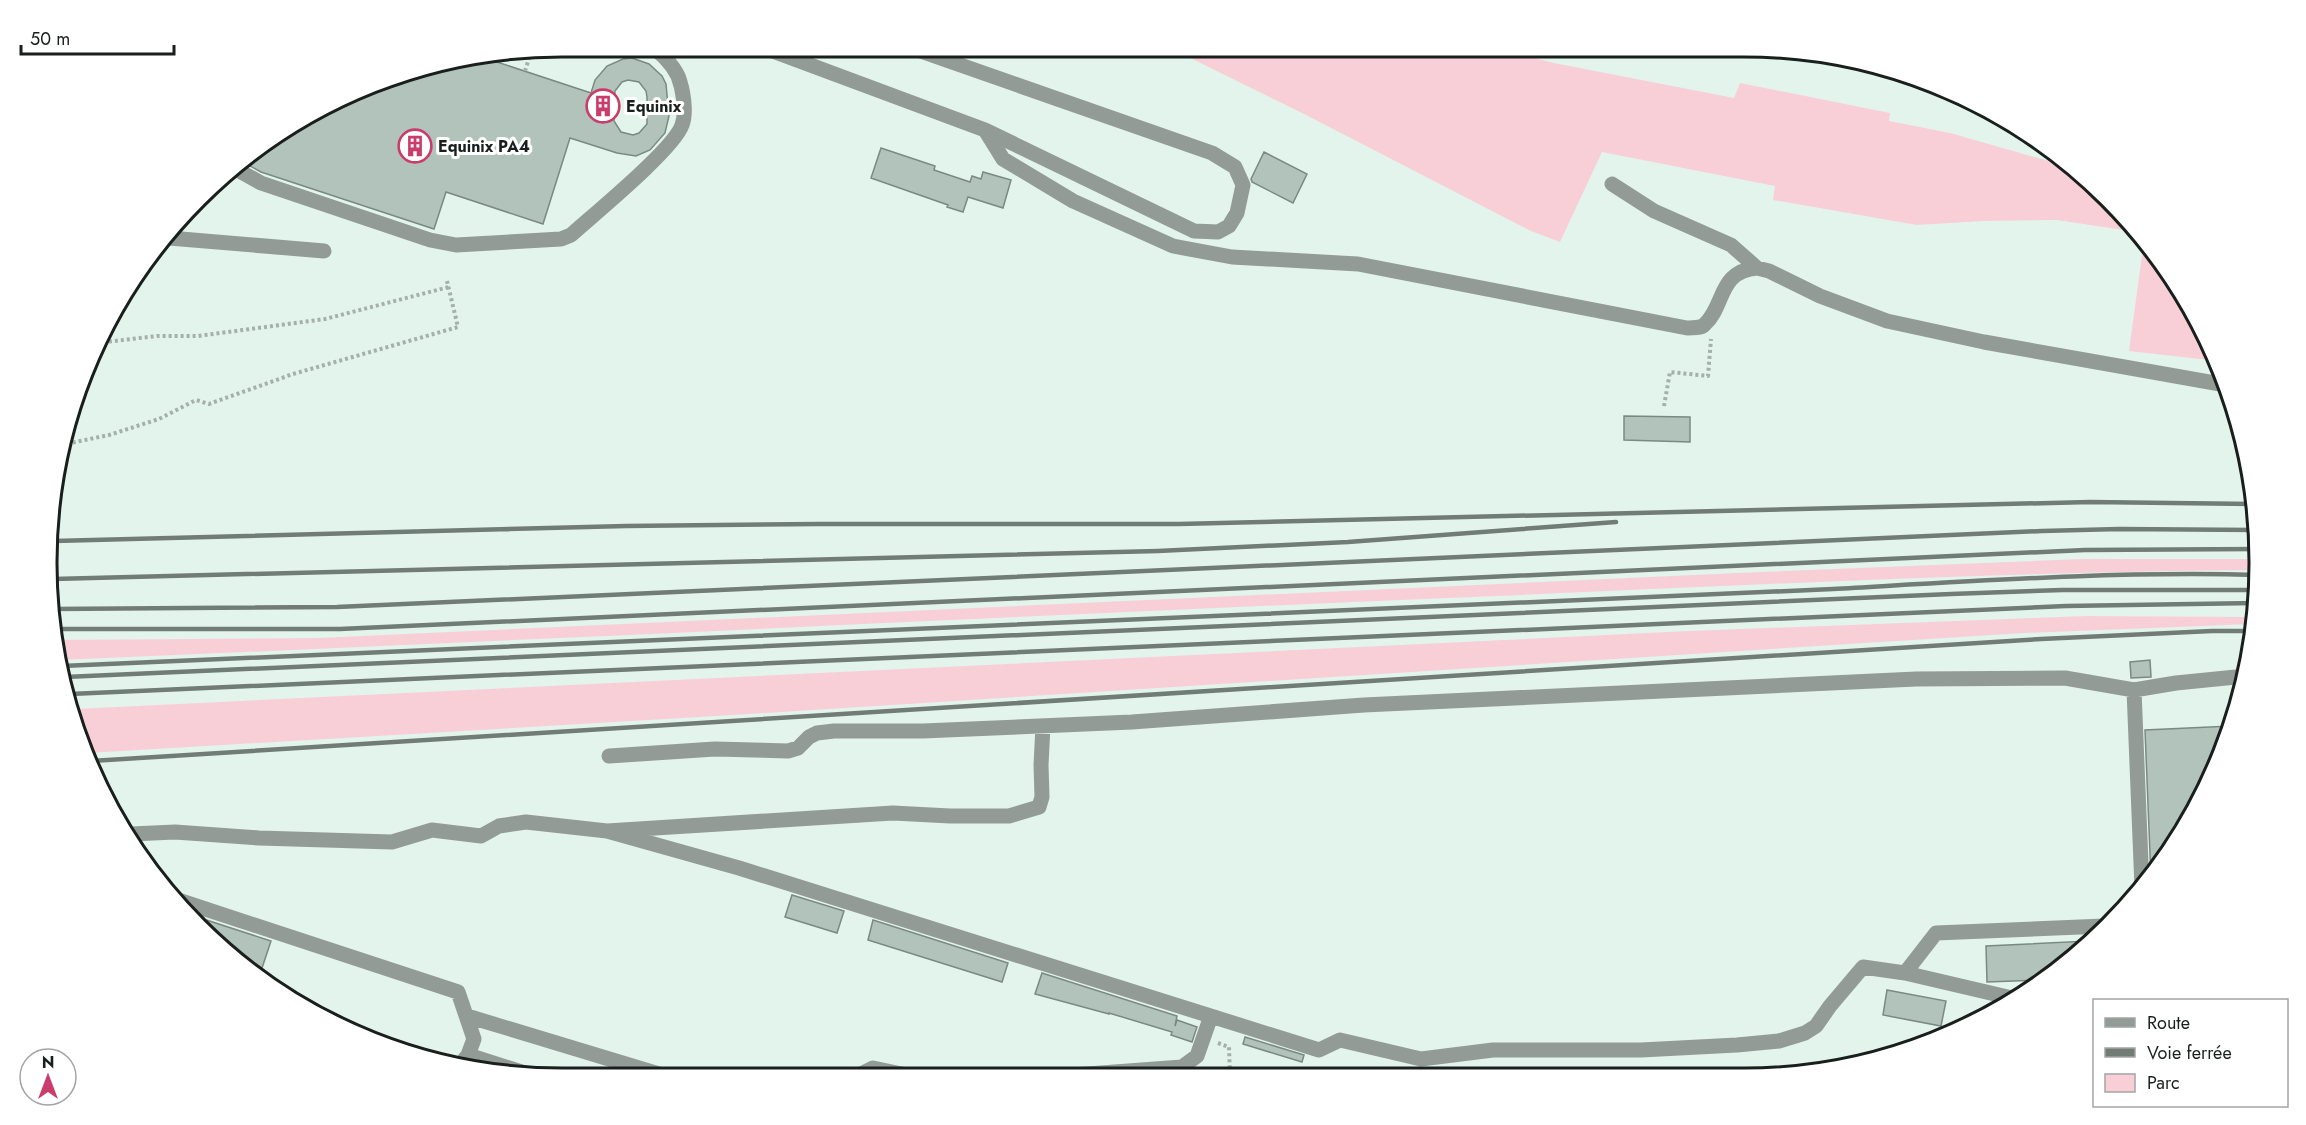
<svg xmlns="http://www.w3.org/2000/svg" width="2306" height="1125" font-family="Jost,sans-serif">
<rect width="100%" height="100%" fill="#e3f4ed"/>
<path fill="#f8cfd7" d="M 1168,47 L 1491,47 L 1554,63 L 1734,98 L 1740,83 L 1890,113 L 1889,121 L 1950,133 L 2073,168 L 2109,198 L 2136,232 L 2057,220 L 1983,221 L 1917,225 L 1773,200 L 1775,186 L 1602,152 L 1560,242 L 1531,231 L 1304,114 Z
M 2144,241 L 2173,276 L 2218,361 L 2129,351 Z
M 2081,559 L 2259,559 L 2259,570 C 2005,572 1750,585 1496,596 C 1017,616 539,640 60,660 L 54,640 L 318,638 L 1737,573 Z
M 2087,616 L 2254,617 L 2253,624 L 2024,633 L 717,716 L 88,753 L 75,709 L 1689,631 Z"/>
<path fill="#b2c3bc" stroke="#7a8a83" stroke-width="1.5" fill-rule="evenodd" d="M 632,58 L 649,64 L 662,76 L 666,84 L 669,116 L 665,133 L 650,150 L 636,156 L 617,153 L 570,138 L 543,224 L 446,192 L 434,229 L 261,172 L 241,161 L 248,153 L 396,74 L 488,59 L 591,93 L 595,80 L 607,66 L 623,59 ZM 628,80 L 639,82 L 646,91 L 647,97 L 647,124 L 639,133 L 633,135 L 621,132 L 614,121 L 615,91 L 622,82 Z
M 881,148 L 935,166 L 934,170 L 970,182 L 972,176 L 981,179 L 983,172 L 1011,180 L 1003,208 L 968,197 L 963,212 L 947,207 L 948,205 L 871,178 Z
M 1264,152 L 1307,174 L 1293,203 L 1252,182 L 1251,179 Z
M 1624,416 L 1690,417 L 1690,442 L 1624,440 Z
M 2150,660 L 2151,677 L 2131,678 L 2130,662 Z
M 2231,726 L 2220,760 L 2151,878 L 2145,730 Z
M 792,895 L 844,911 L 837,933 L 785,917 Z
M 188,914 L 271,941 L 262,968 L 238,961 L 198,928 Z
M 873,920 L 1008,963 L 1002,982 L 868,940 Z
M 2088,941 L 2058,972 L 2043,980 L 1987,982 L 1986,946 Z
M 1042,973 L 1177,1016 L 1175,1026 L 1177,1020 L 1197,1027 L 1192,1042 L 1171,1035 L 1172,1032 L 1109,1013 L 1109,1014 L 1035,994 Z
M 1887,990 L 1946,1001 L 1941,1026 L 1883,1015 Z
M 1245,1037 L 1304,1055 L 1302,1062 L 1243,1044 Z"/>
<g fill="none" stroke-linecap="round" stroke-linejoin="round">
<path stroke="#a3b0ab" stroke-width="4" stroke-dasharray="3 3" stroke-linecap="butt" d="M 525,71 L 531,52
M 97,343 L 157,336 L 198,336 L 325,319 L 449,287
M 1664,406 L 1670,372 L 1708,376 L 1711,339
M 61,445 L 109,435 L 159,419 L 196,400 L 209,404 L 293,374 L 458,327 L 447,281
M 1218,1043 L 1229,1047 L 1230,1076"/>
<path stroke="#939b97" stroke-width="15" d="M 762,47 L 985,130 L 1194,231 L 1218,232 L 1229,226 L 1237,213 L 1243,185 L 1235,167 L 1212,153 L 909,47
M 985,130 L 1003,159 L 1073,201 L 1173,246 L 1232,257 L 1358,264 L 1687,328 C 1693,327 1701,329 1705,324 C 1725,306 1718,271 1757,268
M 234,168 L 261,183 L 430,240 L 456,245 L 561,239 L 571,235 C 593,215 674,149 682,125 C 687,112 683,89 678,76 C 672,64 661,52 650,47
M 1612,184 L 1654,211 L 1731,245 L 1757,268 L 1769,271 L 1820,296 L 1887,321 L 1984,342 L 2226,385
M 169,238 L 324,251
M 2134,690 L 2176,683 L 2246,676
M 609,756 L 715,749 L 788,751 L 798,748 L 809,737 L 817,733 L 834,731 L 923,731 L 1132,722 L 1364,705 L 1916,679 L 2065,678 L 2134,690 L 2142,888
M 607,831 L 739,868 L 1319,1050 L 1340,1040 L 1421,1059 L 1493,1050 L 1641,1050 L 1737,1045 L 1779,1041 L 1805,1033 L 1816,1026 L 1830,1006 L 1863,967 L 1905,973
M 131,834 L 175,832 L 259,838 L 392,842 L 432,830 L 481,836 L 499,826 L 526,822 L 607,831 L 893,813 L 950,816 L 1009,816 L 1039,807 L 1042,797 L 1041,765 L 1043,726
M 178,900 L 458,992 L 474,1039 L 468,1055 L 534,1076
M 2012,998 L 1905,973 L 1936,933 L 2104,926
M 467,1016 L 672,1078
M 458,1067 L 468,1055
M 855,1077 L 873,1068 L 916,1077
M 1047,1077 L 1182,1067 L 1197,1056 L 1211,1016"/>
<path stroke="#717c77" stroke-width="4.5" d="M 54,541 L 626,526 L 819,524 L 1179,524 L 2090,502 L 2254,504
M 53,579 L 1158,551 L 1348,542 L 1616,522
M 52,609 L 337,607 L 2042,531 L 2119,529 L 2256,530
M 51,629 L 340,629 L 2085,550 L 2258,549
M 62,666 L 1833,589 C 1975,581 2117,571 2258,575
M 65,677 L 1951,594 L 2062,590 L 2257,590
M 70,694 L 2066,606 L 2255,603
M 91,761 L 2041,639 L 2212,631 L 2253,631"/>
</g>
<defs>
<g id="building-ring" transform="scale(1.725)"><circle r="9.5" fill="#fff" stroke="#ca3c6a" stroke-width="1.5"/><path d="M-4-6H4V6H1V3H-1V6H-4ZM-2.5-4.3h1.7v1.8h-1.7ZM.8-4.3h1.7v1.8H.8ZM-2.5-1h1.7V.8h-1.7ZM.8-1h1.7V.8H.8Z" fill="#ca3c6a"/></g>
</defs>
<g fill-rule="evenodd">
<use href="#building-ring" x="603" y="106"/>
<use href="#building-ring" x="415" y="146"/>
</g>
<g text-anchor="middle" dominant-baseline="central" stroke-width="6" stroke-linejoin="round" paint-order="stroke">
<g font-size="16" font-weight="bold" fill="#191f1c" stroke="#fff" text-anchor="start">
<text x="626" y="106">Equinix</text>
<text x="438" y="146">Equinix PA4</text>
</g>
</g>
<path d="M0 0H2306V1125H0ZM562 57H1744A505 505 0 0 1 2249 562V563A505 505 0 0 1 1744 1068H562A505 505 0 0 1 57 563V562A505 505 0 0 1 562 57Z" fill="#fff" fill-rule="evenodd"/>
<path fill="none" stroke="#191f1c" stroke-width="3" d="M562 57H1744A505 505 0 0 1 2249 562V563A505 505 0 0 1 1744 1068H562A505 505 0 0 1 57 563V562A505 505 0 0 1 562 57Z"/>
<rect x="2093" y="999" width="195" height="108" fill="#ffffff" stroke="#a3a5a4" stroke-width="1.5"/>
<rect x="2105" y="1018" width="30" height="9" fill="#939b97" stroke="#a3a5a4" stroke-width="1.5"/>
<text x="2147" y="1029" font-size="18" fill="#191f1c">Route</text>
<rect x="2105" y="1048" width="30" height="9" fill="#717c77" stroke="#a3a5a4" stroke-width="1.5"/>
<text x="2147" y="1059" font-size="18" fill="#191f1c">Voie ferrée</text>
<rect x="2105" y="1074" width="30" height="18" fill="#f8cfd7" stroke="#a3a5a4" stroke-width="1.5"/>
<text x="2147" y="1089" font-size="18" fill="#191f1c">Parc</text>
<g transform="translate(48 1077)"><circle r="28" fill="#ffffff" stroke="#a3a5a4" stroke-width="1.5"/>
<path d="M0-4.5L10 22L0 15L-10 22Z" fill="#ca3c6a"/>
<text y="-9" font-size="16" font-weight="bold" text-anchor="middle" fill="#191f1c">N</text>
</g>
<path d="M21 45v9h153v-9" fill="none" stroke="#191f1c" stroke-width="3"/>
<text x="30" y="45" font-size="18" fill="#191f1c" stroke="#ffffff" stroke-width="4.5" paint-order="stroke">50 m</text>
</svg>
